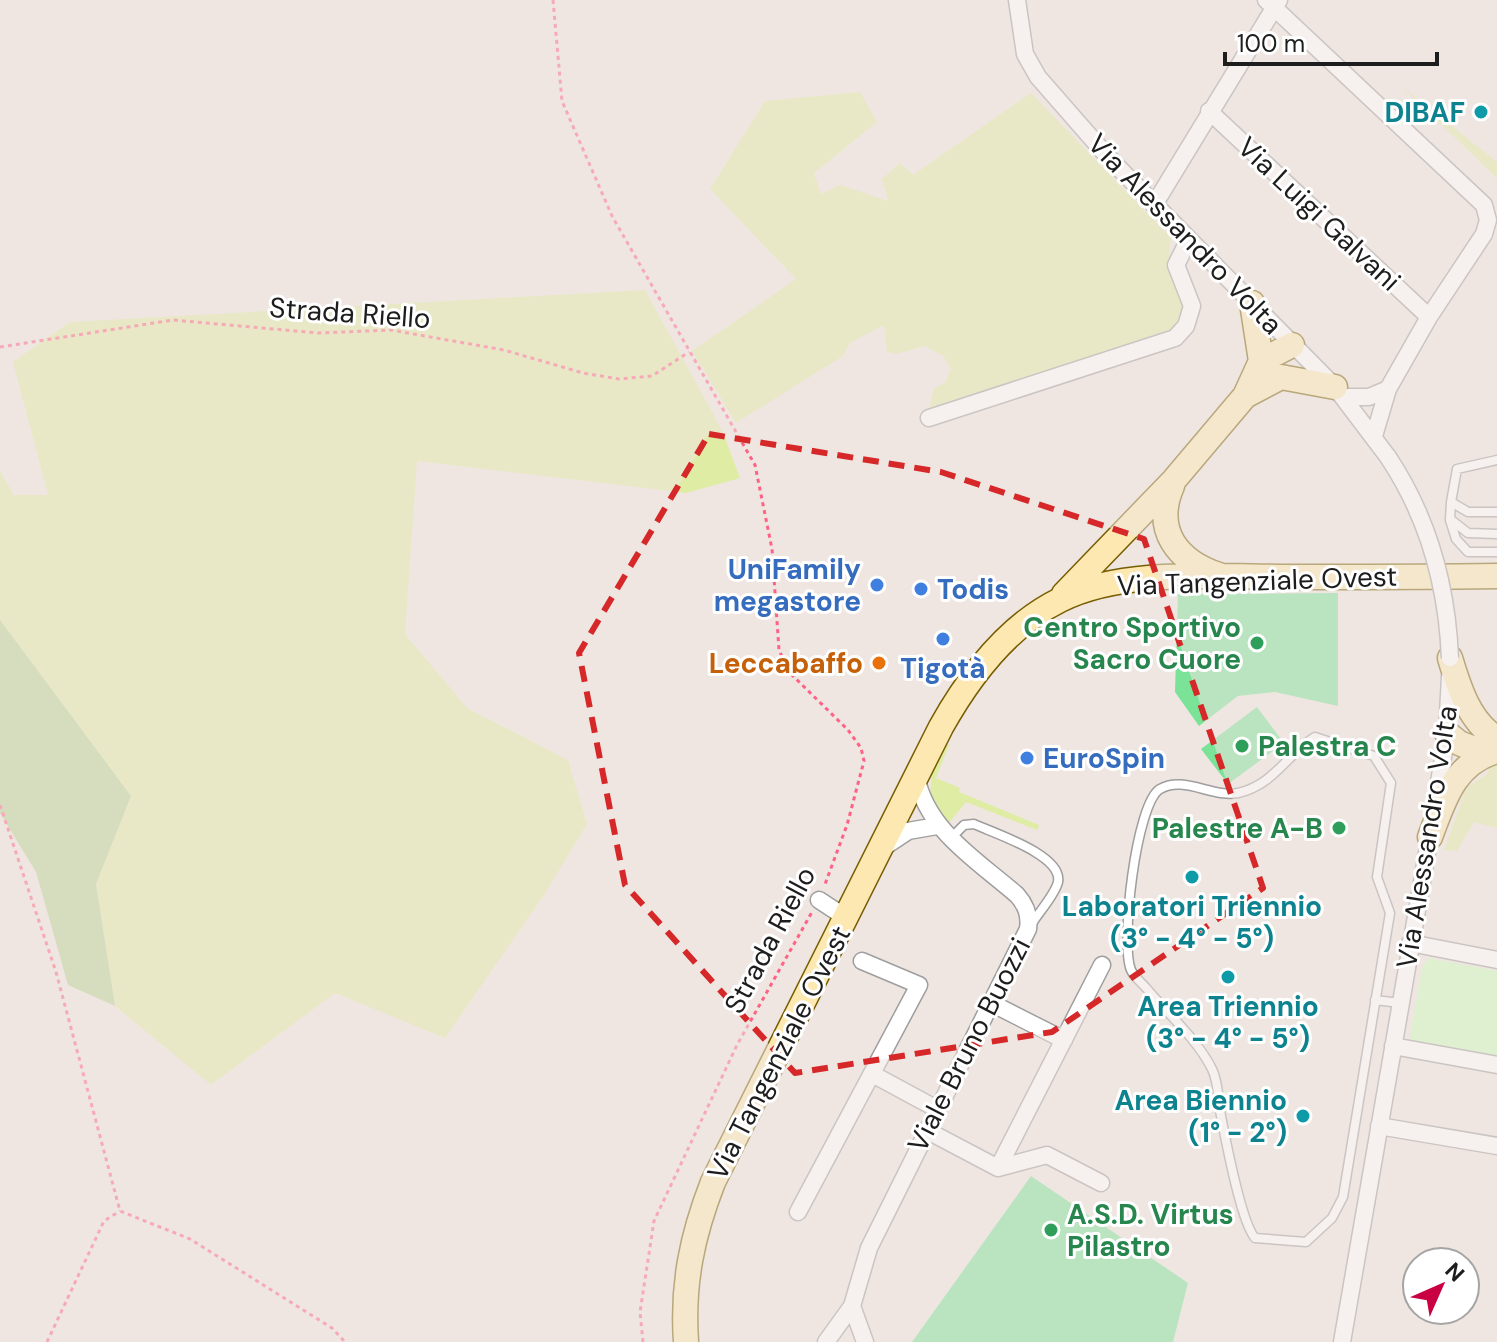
<svg xmlns="http://www.w3.org/2000/svg" width="1497" height="1342" font-family="'DM Sans',sans-serif">
<rect width="100%" height="100%" fill="#efe6e1"/>
<path fill="#dfeca4" d="M 1400,85 L 1497,162 L 1497,178 Z
M 860,92 L 877,122 L 814,173 L 821,194 L 840,185 L 888,201 L 882,179 L 900,163 L 913,175 L 1031,93 L 1171,238 C 1170,246 1168,256 1169,264 C 1173,298 1197,298 1171,333 L 929,410 L 934,388 L 945,383 L 951,369 L 943,356 L 925,346 L 896,354 L 887,352 L 884,325 L 850,343 L 843,356 L 736,423 L 692,351 L 796,279 L 710,189 L 765,101 Z
M 645,290 L 722,430 L 740,478 L 686,493 L 417,461 L 405,634 L 467,708 L 568,760 L 587,824 L 544,895 L 445,1038 L 335,993 L 211,1085 L 115,1006 L 96,883 L 131,796 L 0,620 L 0,471 L 14,495 L 48,495 L 13,362 L 70,322 Z
M 944,742 L 949,745 L 936,778 L 960,788 L 959,792 L 1039,825 L 1037,830 L 966,802 L 949,823 C 920,802 931,769 944,742 Z
M 1497,762 L 1497,828 L 1474,822 L 1457,851 L 1444,850 L 1466,788 L 1487,774 L 1489,763 Z"/>
<path fill="#b9d193" d="M 0,620 L 131,796 L 96,884 L 115,1006 L 68,985 L 36,872 L 0,813 Z"/>
<path fill="#cbfcbb" d="M 1428,958 L 1497,971 L 1497,1060 L 1412,1044 L 1410,1034 L 1422,968 Z"/>
<path fill="#7ae398" d="M 1338,593 L 1338,706 L 1275,692 L 1238,696 L 1199,726 L 1175,692 L 1178,594 Z
M 1257,707 L 1284,743 L 1228,784 L 1201,749 Z
M 1031,1176 L 1188,1283 L 1173,1342 L 912,1342 Z"/>
<g fill="none" stroke-linecap="round" stroke-linejoin="round">
<g stroke="#9e9e9e" stroke-width="11">
<path id="service" d="M 1497,460 L 1457,469 L 1451,502 L 1468,512 L 1497,512
M 1451,502 L 1450,519 L 1468,533 L 1497,534
M 1450,520 L 1456,539 L 1468,552 L 1497,552
M 1315,737 L 1374,756 L 1391,783 L 1377,877 L 1390,913 L 1343,1197 L 1332,1218 L 1306,1242 L 1255,1238 C 1241,1222 1226,1141 1221,1116 C 1218,1101 1219,1083 1212,1069 C 1197,1039 1168,1014 1147,989 C 1142,983 1134,977 1131,970 C 1120,944 1136,803 1160,789 C 1183,775 1213,798 1238,793 C 1274,785 1287,754 1315,737 Z
M 951,838 L 964,825 L 974,824 C 993,833 1063,855 1058,882 C 1055,895 1038,913 1031,925
M 1375,1000 L 1400,1003"/>
</g>
<g stroke="#9e9e9e" stroke-width="19">
<path id="minor" d="M 1017,0 L 1025,54 L 1038,77 L 1108,157 L 1335,387 L 1388,457
M 1266,0 L 1484,205 L 1488,220 L 1484,234 L 1429,317 L 1388,389 L 1374,436
M 1209,111 L 1429,317
M 1154,205 L 1279,0
M 1343,397 L 1369,397 L 1388,389
M 929,418 L 1175,338 L 1186,326 L 1192,306 L 1176,265 L 1188,241
M 1435,807 L 1447,733 L 1450,676
M 884,847 L 908,831 L 937,826
M 819,900 L 848,919
M 1410,943 L 1497,960
M 991,1003 L 1064,1040
M 1393,1046 L 1497,1065
M 874,1075 L 937,1109
M 1379,1126 L 1497,1146
M 926,1130 L 998,1168 L 1047,1155 L 1101,1183
M 998,1168 L 1102,965
M 798,1212 L 919,985 L 862,961
M 826,1342 L 852,1306
M 865,1342 L 852,1306 L 869,1248 L 1028,929 C 1030,915 1026,905 1017,895 C 977,860 927,831 916,776
M 1342,1342 L 1431,830"/>
</g>
<g stroke="#775d00" stroke-width="27">
<path id="secondary" d="M 1261,361 L 1292,345
M 1245,396 L 1281,377 L 1335,387
M 1172,486 C 1153,530 1177,561 1219,575
M 1064,594 L 1174,480 L 1245,396 L 1261,361 L 1252,303
M 1450,658 C 1459,688 1469,721 1497,739
M 1447,733 L 1459,743 L 1487,754
M 1430,837 C 1444,800 1454,763 1497,751
M 686,1342 C 682,1284 692,1236 713,1182 L 941,727 C 969,677 1007,626 1060,600 C 1122,568 1221,577 1289,577 C 1359,577 1428,577 1497,576"/>
</g>
<path stroke="#ff6285" stroke-width="3" stroke-dasharray="4 4" stroke-linecap="butt" d="M 553,0 L 562,101 L 612,216 L 755,465 L 772,549 L 779,650 L 789,672 L 848,730 L 861,748 L 864,761 L 847,825 L 824,887
M 0,347 L 173,320 L 318,333 L 391,330 L 504,350 L 583,373 L 619,379 L 652,376 L 689,352
M 0,805 L 56,972 L 120,1211 L 190,1239 L 332,1328 L 345,1342
M 47,1342 L 104,1221 L 120,1211
M 643,1342 L 640,1312 L 654,1221 L 737,1045 L 812,912"/>
<use href="#service" stroke="#fff" stroke-width="8"/>
<use href="#minor" stroke="#fff" stroke-width="16"/>
<use href="#secondary" stroke="#fde8b1" stroke-width="24"/>
<g stroke="#9e9e9e" stroke-width="19" stroke-linecap="butt">
<path id="minor-bridge" d="M 1388,457 C 1428,517 1447,586 1450,658"/>
</g>
<use href="#minor-bridge" stroke="#fff" stroke-width="16"/>
</g>
<path d="M0 0H1497V1342H0ZM 709,434 L 941,472 L 1144,539 L 1263,888 L 1052,1032 L 795,1073 L 625,885 L 579,653 Z" fill="#efe6e1" fill-opacity=".55" fill-rule="evenodd"/>
<path fill="none" stroke="#d62828" stroke-width="6" stroke-dasharray="16 10" stroke-linejoin="round" d="M 709,434 L 941,472 L 1144,539 L 1263,888 L 1052,1032 L 795,1073 L 625,885 L 579,653 Z"/>
<g fill="#0f9aa8" stroke="#fff" stroke-width="3">
<circle cx="1481" cy="112" r="8"/>
<circle cx="1192" cy="877" r="8"/>
<circle cx="1228" cy="977" r="8"/>
<circle cx="1303" cy="1116" r="8"/>
</g>
<g fill="#3f7fe0" stroke="#fff" stroke-width="3">
<circle cx="877" cy="585" r="8"/>
<circle cx="921" cy="589" r="8"/>
<circle cx="943" cy="639" r="8"/>
<circle cx="1027" cy="758" r="8"/>
</g>
<g fill="#2e9e5b" stroke="#fff" stroke-width="3">
<circle cx="1257" cy="643" r="8"/>
<circle cx="1242" cy="746" r="8"/>
<circle cx="1339" cy="828" r="8"/>
<circle cx="1051" cy="1230" r="8"/>
</g>
<circle fill="#e8710a" stroke="#fff" stroke-width="3" cx="879" cy="663" r="8"/>
<g text-anchor="middle" dominant-baseline="central" stroke-width="6" stroke-linejoin="round" paint-order="stroke">
<g font-size="28" font-weight="bold" fill="#0d838f" stroke="#fff" text-anchor="end">
<text x="1465" y="112">DIBAF</text>
<text x="1192" y="906" text-anchor="middle">Laboratori Triennio<tspan x="1192" dy="32">(3° - 4° - 5°)</tspan></text>
<text x="1228" y="1006" text-anchor="middle">Area Triennio<tspan x="1228" dy="32">(3° - 4° - 5°)</tspan></text>
<text x="1287" y="1100">Area Biennio<tspan x="1287" dy="32">(1° - 2°)</tspan></text>
</g>
<g font-size="28" fill="#1d1d1d" stroke="#fff">
<text transform="translate(1319 214) rotate(43)">Via Luigi Galvani</text>
<text transform="translate(1185 234) rotate(46)">Via Alessandro Volta</text>
<text transform="translate(350 313) rotate(4)">Strada Riello</text>
<text transform="translate(1257 581) rotate(-2)">Via Tangenziale Ovest</text>
<text transform="translate(1427 837) rotate(-81)">Via Alessandro Volta</text>
<text transform="translate(770 940) rotate(-62)">Strada Riello</text>
<text transform="translate(969 1045) rotate(-63)">Viale Bruno Buozzi</text>
<text transform="translate(779 1053) rotate(-63)">Via Tangenziale Ovest</text>
</g>
<g font-size="28" font-weight="bold" fill="#366cbe" stroke="#fff" text-anchor="start">
<text x="861" y="569" text-anchor="end">UniFamily<tspan x="861" dy="32">megastore</tspan></text>
<text x="937" y="589">Todis</text>
<text x="943" y="668" text-anchor="middle">Tigotà</text>
<text x="1043" y="758">EuroSpin</text>
</g>
<g font-size="28" font-weight="bold" fill="#27864d" stroke="#fff" text-anchor="end">
<text x="1241" y="627">Centro Sportivo<tspan x="1241" dy="32">Sacro Cuore</tspan></text>
<text x="1258" y="746" text-anchor="start">Palestra C</text>
<text x="1323" y="828">Palestre A-B</text>
<text x="1067" y="1214" text-anchor="start">A.S.D. Virtus<tspan x="1067" dy="32">Pilastro</tspan></text>
</g>
<g font-size="28" font-weight="bold" fill="#c56008" stroke="#fff" text-anchor="end">
<text x="863" y="663">Leccabaffo</text>
</g>
</g>
<g transform="translate(1441 1286) rotate(45)"><circle r="38" fill="#ffffff" stroke="#a5a5a5" stroke-width="2"/>
<path d="M0-6L14 30L0 20L-14 30Z" fill="#c90041"/>
<text y="-12" font-size="22" font-weight="bold" text-anchor="middle" fill="#1d1d1d">N</text>
</g>
<path d="M1225 52v12h212v-12" fill="none" stroke="#1d1d1d" stroke-width="4"/>
<text x="1237" y="52" font-size="24" fill="#1d1d1d" stroke="#ffffff" stroke-width="6" paint-order="stroke">100 m</text>
</svg>
